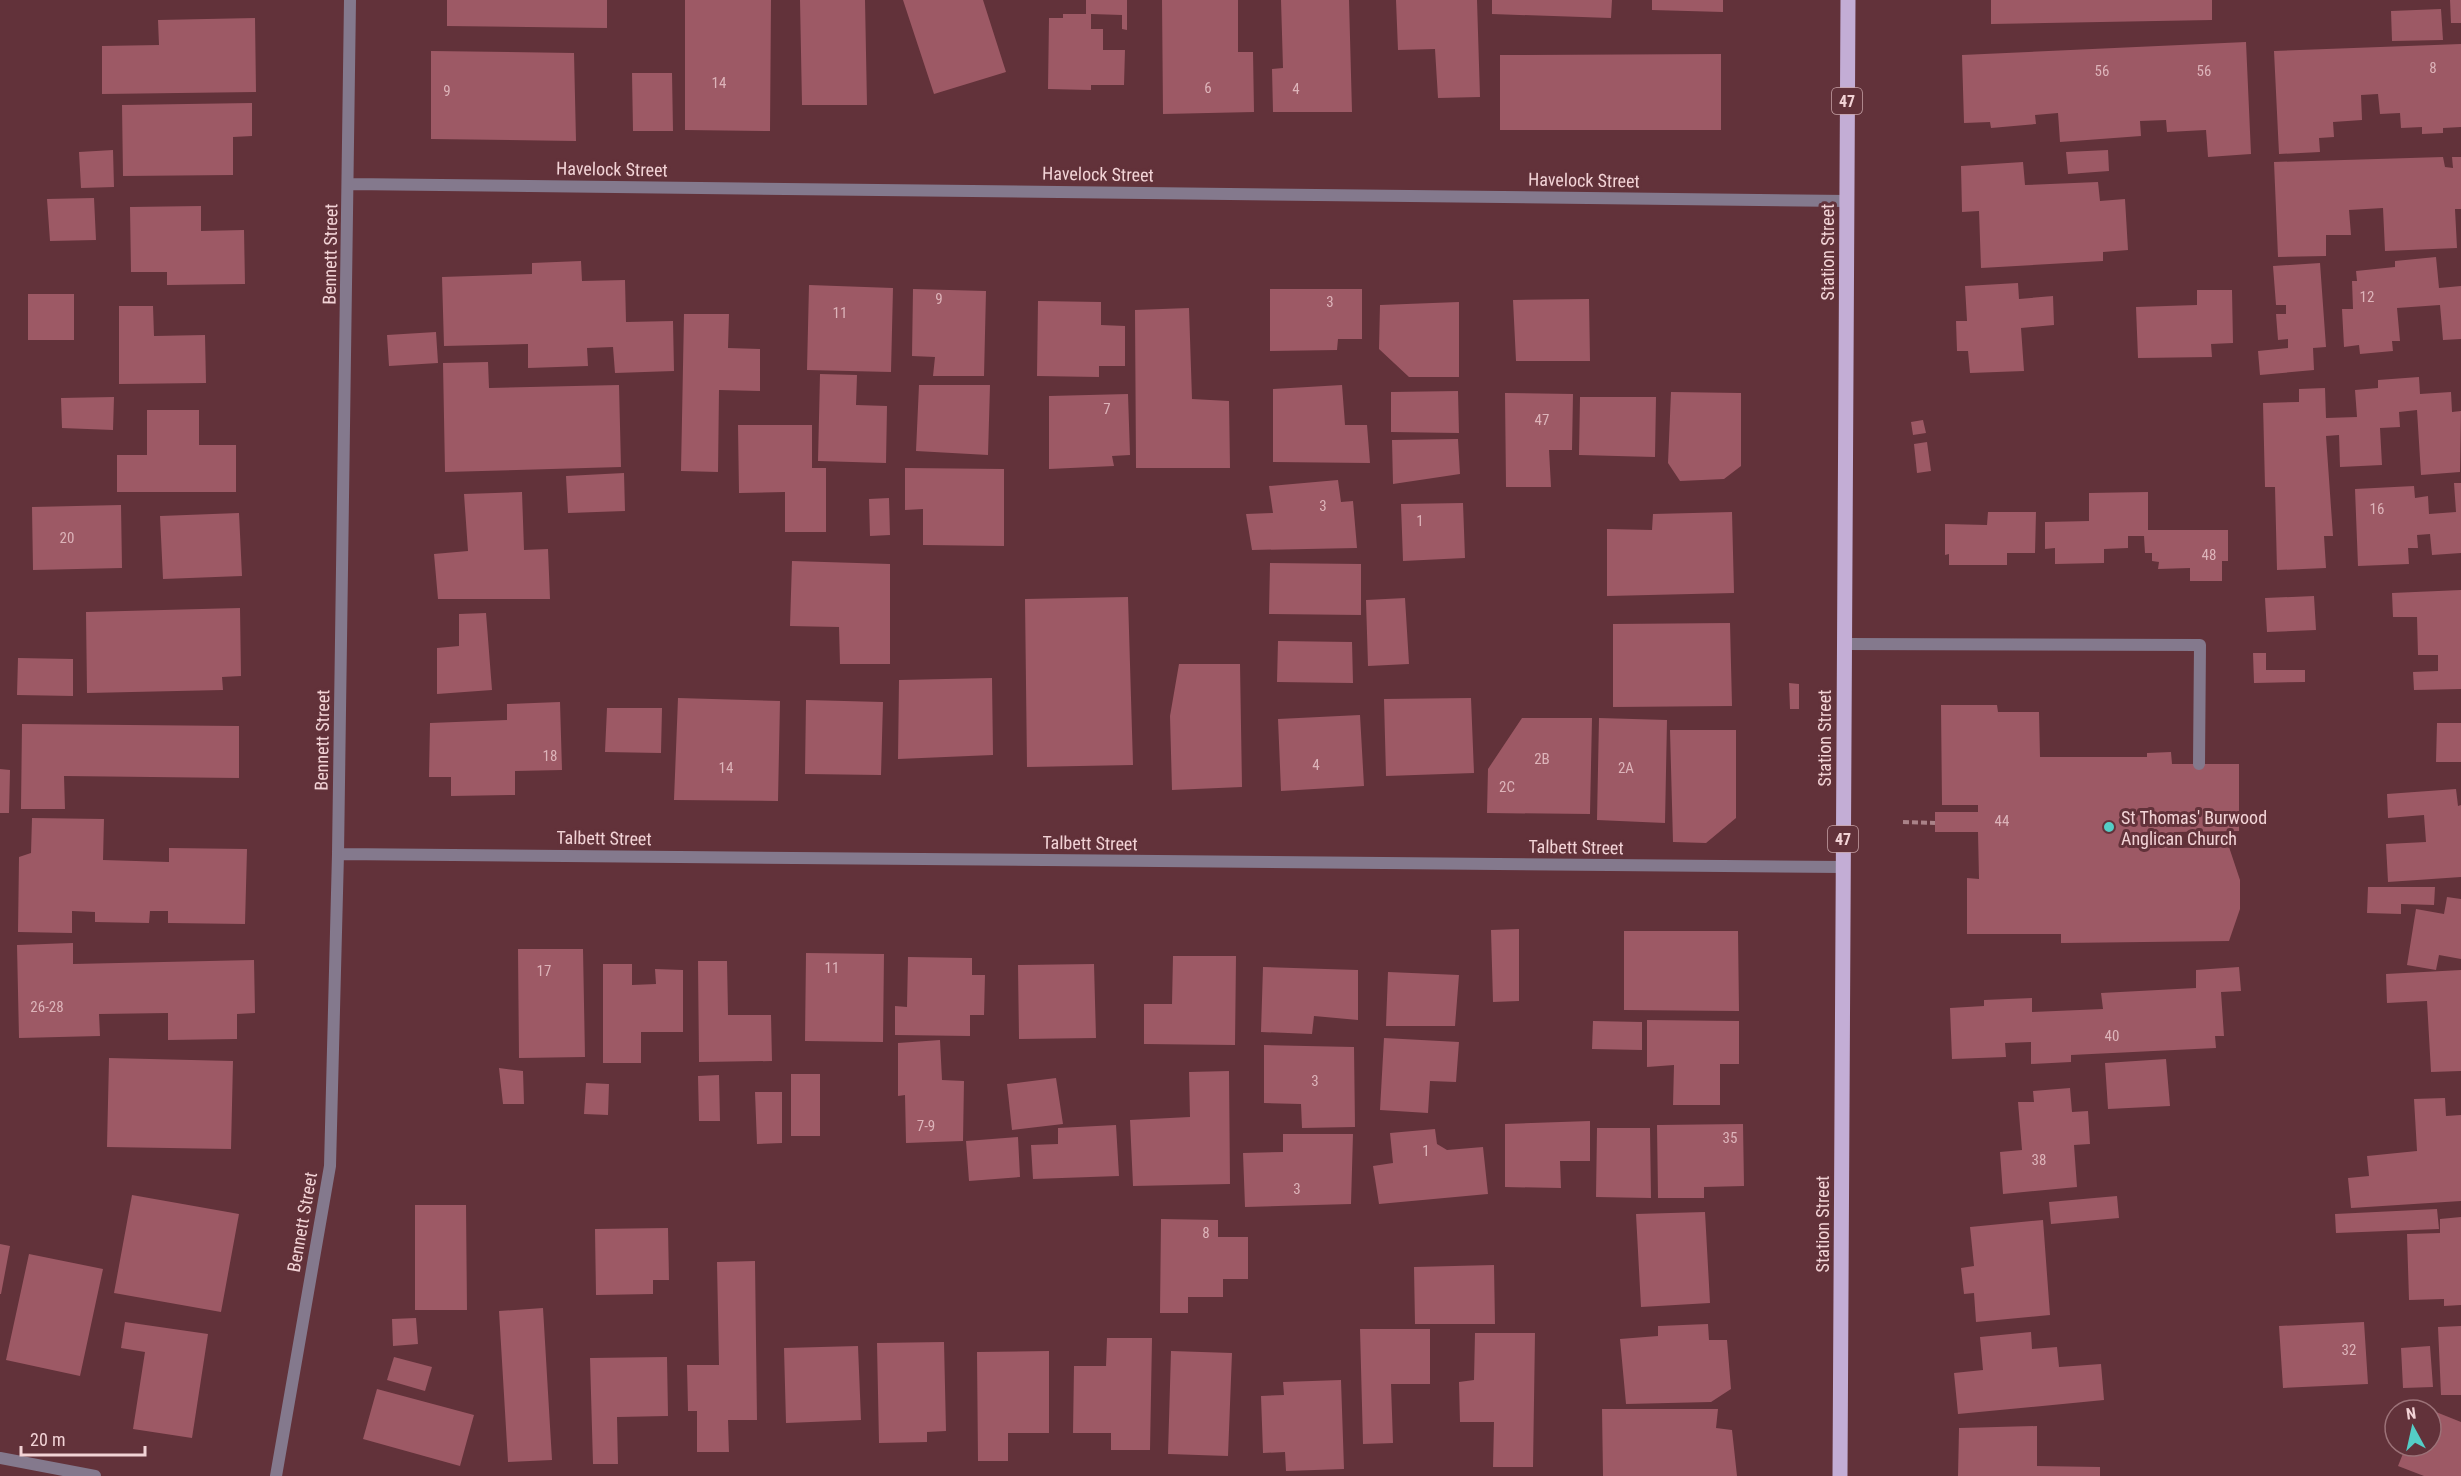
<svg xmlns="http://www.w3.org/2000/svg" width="2461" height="1476" font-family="'Roboto Condensed',sans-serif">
<rect width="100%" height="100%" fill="#62323a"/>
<path fill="#9d5965" d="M 447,0 L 607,0 L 607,28 L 447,26 Z
M 685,0 L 771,0 L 770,131 L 685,130 Z
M 800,0 L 865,0 L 867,105 L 802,105 Z
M 903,0 L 983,0 L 1006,72 L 934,94 Z
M 1086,0 L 1127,0 L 1127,30 L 1122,29 L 1122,15 L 1091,14 L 1091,29 L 1103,29 L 1103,50 L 1125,50 L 1124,85 L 1091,85 L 1091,90 L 1048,89 L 1049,18 L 1063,18 L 1063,14 L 1086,14 Z
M 1162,0 L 1238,0 L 1238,52 L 1253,52 L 1254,112 L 1163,114 Z
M 1281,0 L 1349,0 L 1352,112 L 1273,112 L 1272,69 L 1283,68 Z
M 1396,0 L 1477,0 L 1480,97 L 1438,98 L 1435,49 L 1398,50 Z
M 1492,0 L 1612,0 L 1611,18 L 1492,14 Z
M 1652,0 L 1723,0 L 1723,12 L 1652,10 Z
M 1991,0 L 2212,0 L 2212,20 L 1991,24 Z
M 2450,0 L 2461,0 L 2461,23 L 2451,23 Z
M 2441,9 L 2443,40 L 2392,41 L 2391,11 Z
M 255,18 L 256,92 L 102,94 L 102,46 L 159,45 L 158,20 Z
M 2246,42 L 2251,154 L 2208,157 L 2206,130 L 2167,132 L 2166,120 L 2140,121 L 2141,136 L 2060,142 L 2058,113 L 2035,115 L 2036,124 L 1991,128 L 1990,122 L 1964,123 L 1962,55 Z
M 2461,44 L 2461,127 L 2443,128 L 2443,133 L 2422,134 L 2422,127 L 2401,128 L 2400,113 L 2380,114 L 2378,94 L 2361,95 L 2362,120 L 2333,122 L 2334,137 L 2319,138 L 2320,152 L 2279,154 L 2274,51 Z
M 431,51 L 574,53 L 576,141 L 431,139 Z
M 1721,54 L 1721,130 L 1500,130 L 1500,55 Z
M 632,73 L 672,73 L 673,131 L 633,131 Z
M 252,103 L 252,136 L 233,137 L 233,175 L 123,176 L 122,105 Z
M 113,150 L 114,187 L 81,188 L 79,152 Z
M 2108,150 L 2109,171 L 2068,174 L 2066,152 Z
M 2443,157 L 2445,167 L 2453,168 L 2452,157 L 2461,157 L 2461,209 L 2455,209 L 2457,248 L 2385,251 L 2383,208 L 2349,210 L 2351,235 L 2326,235 L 2326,256 L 2278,257 L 2274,162 Z
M 2023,162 L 2025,185 L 2098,182 L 2100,201 L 2125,199 L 2128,250 L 2103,252 L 2103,261 L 1981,268 L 1979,211 L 1962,212 L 1961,166 Z
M 94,198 L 96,240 L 50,241 L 47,199 Z
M 201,206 L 201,231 L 244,230 L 245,284 L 167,285 L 167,272 L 131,272 L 130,207 Z
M 2436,257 L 2439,288 L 2461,286 L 2461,339 L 2443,340 L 2440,305 L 2397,308 L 2400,341 L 2392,341 L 2393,351 L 2360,354 L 2359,345 L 2344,347 L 2342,309 L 2353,309 L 2352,281 L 2357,281 L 2356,271 L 2395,267 L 2395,261 Z
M 581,261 L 582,281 L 625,280 L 626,322 L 673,321 L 674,371 L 615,373 L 613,347 L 587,348 L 588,366 L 528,368 L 528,344 L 444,346 L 442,277 L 532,274 L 532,263 Z
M 2320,263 L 2326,347 L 2313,348 L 2314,370 L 2260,375 L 2258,351 L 2288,348 L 2288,339 L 2278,340 L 2276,314 L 2286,314 L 2286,305 L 2276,305 L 2273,266 Z
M 2018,283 L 2019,299 L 2053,296 L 2054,325 L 2021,328 L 2024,371 L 1970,373 L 1968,351 L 1957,351 L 1956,321 L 1967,321 L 1965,286 Z
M 809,285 L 893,288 L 891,372 L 807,370 Z
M 913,289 L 986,291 L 984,376 L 933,376 L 935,357 L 912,356 Z
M 1270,289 L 1362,289 L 1362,339 L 1338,339 L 1337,350 L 1270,351 Z
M 2197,290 L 2232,290 L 2233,343 L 2211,344 L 2212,357 L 2138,358 L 2136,307 L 2197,305 Z
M 28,294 L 74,294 L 74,340 L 28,340 Z
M 1589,299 L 1590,361 L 1516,361 L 1513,300 Z
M 1038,301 L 1101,302 L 1101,325 L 1125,326 L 1125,366 L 1099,366 L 1099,377 L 1037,376 Z
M 1459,302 L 1459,377 L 1409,377 L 1379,349 L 1380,305 Z
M 119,306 L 153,306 L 154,336 L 205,335 L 206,383 L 119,384 Z
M 1189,308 L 1192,399 L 1229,401 L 1230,468 L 1136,468 L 1135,310 Z
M 684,314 L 729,314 L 728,348 L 760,349 L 760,391 L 719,390 L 718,472 L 681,471 Z
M 436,332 L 438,363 L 389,366 L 387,335 Z
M 488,362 L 489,388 L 619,385 L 621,467 L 445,472 L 443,363 Z
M 820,374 L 857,375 L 856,405 L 887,406 L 886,463 L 818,461 Z
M 2419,377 L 2420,394 L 2451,392 L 2452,412 L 2461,411 L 2460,472 L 2421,475 L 2417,410 L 2399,412 L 2400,427 L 2380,428 L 2382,465 L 2340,467 L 2339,435 L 2326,436 L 2333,536 L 2324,536 L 2326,568 L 2277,570 L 2275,487 L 2265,487 L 2263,403 L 2299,402 L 2299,389 L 2325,388 L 2326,418 L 2357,417 L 2355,390 L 2378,388 L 2378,380 Z
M 919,385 L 990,385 L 988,455 L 916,451 Z
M 1342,385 L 1345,425 L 1367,425 L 1370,463 L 1273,462 L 1273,389 Z
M 1458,391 L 1459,433 L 1391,432 L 1391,392 Z
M 1671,392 L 1741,393 L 1741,466 L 1724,479 L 1680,481 L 1668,463 Z
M 1505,393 L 1573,394 L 1572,450 L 1549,450 L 1551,487 L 1506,487 Z
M 1128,394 L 1130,455 L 1112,456 L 1114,466 L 1049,469 L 1049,396 Z
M 114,397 L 113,430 L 62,428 L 61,398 Z
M 1580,397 L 1656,397 L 1655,457 L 1579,455 Z
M 147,410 L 199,410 L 199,445 L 236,445 L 236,492 L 117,492 L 117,455 L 147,455 Z
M 1923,420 L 1926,433 L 1913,435 L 1911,422 Z
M 738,425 L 812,425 L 812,468 L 826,468 L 826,532 L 785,532 L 785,492 L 739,493 Z
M 1458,439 L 1460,474 L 1393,484 L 1392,440 Z
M 1927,442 L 1931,471 L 1917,473 L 1914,444 Z
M 905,468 L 1004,469 L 1004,546 L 923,545 L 923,509 L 905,510 Z
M 624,473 L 625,511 L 568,513 L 566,476 Z
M 1338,480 L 1341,502 L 1353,501 L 1357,548 L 1252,550 L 1246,514 L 1273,513 L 1269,486 Z
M 2454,483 L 2461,483 L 2461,553 L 2432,555 L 2430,534 L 2417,535 L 2418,548 L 2408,548 L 2409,564 L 2358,566 L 2355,489 L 2414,486 L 2415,498 L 2428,496 L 2429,514 L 2456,512 Z
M 522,492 L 524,550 L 548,549 L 550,599 L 438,599 L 434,554 L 468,551 L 464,494 Z
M 2148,492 L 2148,530 L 2228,530 L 2228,561 L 2222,561 L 2222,581 L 2190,581 L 2190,568 L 2158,569 L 2159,562 L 2152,561 L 2152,553 L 2145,553 L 2144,536 L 2128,536 L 2128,548 L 2104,549 L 2104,563 L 2055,564 L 2055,548 L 2045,549 L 2045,522 L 2089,521 L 2089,493 Z
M 889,498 L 890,535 L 870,536 L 869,499 Z
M 1463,503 L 1465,558 L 1403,561 L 1401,504 Z
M 121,505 L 122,568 L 33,570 L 32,507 Z
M 1732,512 L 1734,593 L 1607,596 L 1607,529 L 1652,530 L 1653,514 Z
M 1988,512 L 2036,512 L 2035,553 L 2007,553 L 2007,565 L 1949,565 L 1949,554 L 1945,555 L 1945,524 L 1987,525 Z
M 239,513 L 242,576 L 163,579 L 160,516 Z
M 792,561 L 890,564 L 890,664 L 840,664 L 839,627 L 790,626 Z
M 1270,563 L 1361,564 L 1361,615 L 1269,614 Z
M 2461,590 L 2461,689 L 2414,690 L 2413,672 L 2438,671 L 2438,655 L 2418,655 L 2417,617 L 2393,617 L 2392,593 Z
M 2314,596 L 2316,630 L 2267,632 L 2265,598 Z
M 1128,597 L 1133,765 L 1027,767 L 1025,599 Z
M 1405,598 L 1409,664 L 1368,666 L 1366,600 Z
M 240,608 L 241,676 L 222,677 L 223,690 L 87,693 L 86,612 Z
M 486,613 L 492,690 L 437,694 L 437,648 L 459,646 L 459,614 Z
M 1730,623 L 1732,706 L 1613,707 L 1613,624 Z
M 1278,641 L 1352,642 L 1353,683 L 1277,682 Z
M 2253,653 L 2266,653 L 2266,670 L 2305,670 L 2305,682 L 2254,683 Z
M 18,658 L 73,659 L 73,696 L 17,695 Z
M 1179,664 L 1240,664 L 1242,787 L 1172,790 L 1170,716 Z
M 992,678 L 993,755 L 898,759 L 899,680 Z
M 1789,683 L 1799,684 L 1799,709 L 1790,709 Z
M 678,698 L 780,701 L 778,801 L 674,800 Z
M 1471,698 L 1474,773 L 1386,776 L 1384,699 Z
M 806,700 L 883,702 L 881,775 L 805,774 Z
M 560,702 L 562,770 L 515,771 L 515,795 L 451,796 L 451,777 L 429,777 L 430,723 L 507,720 L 507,704 Z
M 1941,705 L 1997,705 L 1998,712 L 2039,712 L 2040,757 L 2147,757 L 2147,753 L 2171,752 L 2172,764 L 2239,764 L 2239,831 L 2174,832 L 2174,848 L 2229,847 L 2240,880 L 2240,909 L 2229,941 L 2061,943 L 2061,934 L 1967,934 L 1967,878 L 1979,879 L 1978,832 L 1935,832 L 1935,812 L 1978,812 L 1978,805 L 1942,805 Z
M 607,708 L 662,708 L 661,753 L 605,752 Z
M 1360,715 L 1364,786 L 1281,791 L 1278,719 Z
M 1522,718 L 1592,718 L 1590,814 L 1487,813 L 1488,769 Z
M 1599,718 L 1667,720 L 1665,823 L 1597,820 Z
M 2437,723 L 2461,723 L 2461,762 L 2436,762 Z
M 22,724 L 239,726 L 239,778 L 64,776 L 65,809 L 21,809 Z
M 1670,730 L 1736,730 L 1736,818 L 1706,843 L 1673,842 Z
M 0,769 L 10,770 L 9,813 L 0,813 Z
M 2456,789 L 2458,806 L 2461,805 L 2461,877 L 2388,882 L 2386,844 L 2426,842 L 2424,815 L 2388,818 L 2387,794 Z
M 32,818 L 104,819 L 103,860 L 169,862 L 169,848 L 247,849 L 245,924 L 168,923 L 168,911 L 150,911 L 149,923 L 95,922 L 95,912 L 72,911 L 72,933 L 18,932 L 19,857 L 31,853 Z
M 2368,887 L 2435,887 L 2434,905 L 2401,904 L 2401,914 L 2367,913 Z
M 2447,897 L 2461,899 L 2461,959 L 2439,955 L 2436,970 L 2407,965 L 2416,909 L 2444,914 Z
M 1519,929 L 1519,1001 L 1493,1002 L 1491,930 Z
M 1624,931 L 1738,931 L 1739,1011 L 1624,1010 Z
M 73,943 L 73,964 L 254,960 L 255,1013 L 237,1014 L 237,1039 L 168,1040 L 168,1013 L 99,1014 L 100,1036 L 19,1038 L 17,945 Z
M 518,949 L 583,949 L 585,1057 L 519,1058 Z
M 806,953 L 884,954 L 883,1042 L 805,1041 Z
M 1173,956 L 1236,956 L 1235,1045 L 1144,1044 L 1144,1004 L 1172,1004 Z
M 908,957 L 972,958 L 972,975 L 985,975 L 984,1015 L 970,1015 L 970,1036 L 895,1035 L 895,1006 L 907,1007 Z
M 698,961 L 727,961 L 728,1015 L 771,1015 L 772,1061 L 699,1062 Z
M 603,964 L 632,964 L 632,985 L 656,984 L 655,969 L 683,970 L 683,1032 L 641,1032 L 641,1063 L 603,1063 Z
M 1094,964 L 1096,1038 L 1019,1039 L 1018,965 Z
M 1263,967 L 1358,970 L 1358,1020 L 1314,1016 L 1312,1034 L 1261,1032 Z
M 2239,967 L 2241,991 L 2221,992 L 2224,1036 L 2215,1036 L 2216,1048 L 2071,1055 L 2071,1062 L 2031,1064 L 2031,1042 L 2005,1043 L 2006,1057 L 1952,1059 L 1950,1008 L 1984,1006 L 1984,1000 L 2032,998 L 2032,1012 L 2103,1009 L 2101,993 L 2196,988 L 2196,970 Z
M 2461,970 L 2461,1071 L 2431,1072 L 2427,1001 L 2387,1003 L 2386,974 Z
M 1388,972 L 1459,975 L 1455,1026 L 1386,1026 Z
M 1647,1020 L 1739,1021 L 1739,1064 L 1720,1064 L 1720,1105 L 1673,1105 L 1674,1065 L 1647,1067 Z
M 1593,1021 L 1642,1022 L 1642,1050 L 1592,1049 Z
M 1384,1038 L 1459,1042 L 1456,1082 L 1430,1081 L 1428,1113 L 1380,1110 Z
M 940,1040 L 942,1080 L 964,1081 L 963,1141 L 906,1143 L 905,1095 L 898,1096 L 898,1043 Z
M 1264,1045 L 1354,1047 L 1355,1127 L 1302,1128 L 1301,1104 L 1264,1103 Z
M 109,1058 L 233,1061 L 231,1149 L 107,1147 Z
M 2166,1059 L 2170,1106 L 2108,1109 L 2105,1063 Z
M 499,1068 L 523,1071 L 524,1104 L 503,1104 Z
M 1229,1071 L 1230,1184 L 1133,1186 L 1130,1120 L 1190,1117 L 1189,1072 Z
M 791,1074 L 820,1074 L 820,1136 L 791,1136 Z
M 719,1075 L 720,1121 L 699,1121 L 698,1076 Z
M 1056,1078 L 1063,1124 L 1012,1130 L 1007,1084 Z
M 586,1083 L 609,1084 L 608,1115 L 584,1114 Z
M 2070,1088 L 2072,1112 L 2088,1111 L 2090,1144 L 2074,1145 L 2077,1187 L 2003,1194 L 2000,1152 L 2022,1150 L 2018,1102 L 2034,1102 L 2033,1091 Z
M 755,1092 L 782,1092 L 782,1143 L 757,1144 Z
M 2445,1098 L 2446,1116 L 2461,1115 L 2461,1201 L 2351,1208 L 2348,1178 L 2369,1176 L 2367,1156 L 2417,1151 L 2414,1099 Z
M 1590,1121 L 1590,1161 L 1560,1161 L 1561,1188 L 1505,1187 L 1505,1124 Z
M 1743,1124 L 1744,1186 L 1704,1187 L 1704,1198 L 1658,1198 L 1657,1125 Z
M 1116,1125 L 1119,1176 L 1033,1179 L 1031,1145 L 1058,1144 L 1058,1128 Z
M 1597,1128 L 1650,1128 L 1651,1198 L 1596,1197 Z
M 1435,1129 L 1437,1144 L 1447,1150 L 1483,1147 L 1488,1194 L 1379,1204 L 1373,1166 L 1393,1163 L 1390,1133 Z
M 1283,1134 L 1353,1134 L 1351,1204 L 1245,1207 L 1243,1153 L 1283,1152 Z
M 1018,1137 L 1020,1177 L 969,1181 L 966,1141 Z
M 132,1195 L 239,1214 L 221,1312 L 114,1293 Z
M 2117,1196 L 2119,1218 L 2051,1224 L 2049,1202 Z
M 415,1205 L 466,1205 L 467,1310 L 415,1310 Z
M 2437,1209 L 2439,1229 L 2336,1233 L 2335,1214 Z
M 1705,1212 L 1710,1303 L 1641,1307 L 1636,1214 Z
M 2461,1217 L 2461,1305 L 2444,1306 L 2444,1299 L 2409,1300 L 2407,1234 L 2440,1233 L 2440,1219 Z
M 1161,1219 L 1218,1220 L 1218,1237 L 1248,1237 L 1248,1279 L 1223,1279 L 1223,1297 L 1188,1297 L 1188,1313 L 1160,1313 Z
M 2043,1220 L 2050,1315 L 1976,1322 L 1974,1293 L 1964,1294 L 1961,1268 L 1974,1266 L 1970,1227 Z
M 668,1228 L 669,1280 L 653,1280 L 653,1294 L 596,1295 L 595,1229 Z
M 0,1244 L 10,1246 L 1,1294 L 0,1294 Z
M 29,1254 L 103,1269 L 80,1376 L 6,1360 Z
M 755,1261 L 757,1420 L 728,1420 L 729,1452 L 697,1452 L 697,1411 L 688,1411 L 687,1365 L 719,1365 L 717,1262 Z
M 1494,1265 L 1495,1324 L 1415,1324 L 1414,1267 Z
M 543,1308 L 552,1460 L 508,1462 L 499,1311 Z
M 416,1318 L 418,1344 L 393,1346 L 392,1319 Z
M 125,1322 L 208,1334 L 192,1438 L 133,1429 L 145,1352 L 121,1348 Z
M 2364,1322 L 2368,1384 L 2283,1388 L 2279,1326 Z
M 1708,1324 L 1709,1340 L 1727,1340 L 1731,1389 L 1711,1402 L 1626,1404 L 1620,1339 L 1658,1336 L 1658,1326 Z
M 2461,1326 L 2461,1395 L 2441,1395 L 2438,1327 Z
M 1360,1329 L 1430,1329 L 1430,1384 L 1391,1384 L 1393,1443 L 1363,1444 Z
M 2031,1332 L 2032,1349 L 2057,1347 L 2059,1367 L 2101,1364 L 2104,1400 L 1958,1414 L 1954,1373 L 1983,1370 L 1980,1337 Z
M 1475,1333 L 1535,1333 L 1533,1467 L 1493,1467 L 1494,1422 L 1460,1422 L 1459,1382 L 1474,1380 Z
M 1107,1338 L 1152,1338 L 1150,1450 L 1111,1450 L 1111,1433 L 1073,1433 L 1074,1366 L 1106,1366 Z
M 944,1342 L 946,1431 L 927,1432 L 927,1442 L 879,1443 L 877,1343 Z
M 858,1346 L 861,1420 L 786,1423 L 784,1348 Z
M 2430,1346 L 2433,1387 L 2403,1388 L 2401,1348 Z
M 1049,1351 L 1049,1433 L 1008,1433 L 1008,1461 L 978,1461 L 977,1352 Z
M 1171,1351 L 1232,1353 L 1228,1456 L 1168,1454 Z
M 394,1357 L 432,1367 L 425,1391 L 387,1380 Z
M 667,1357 L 668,1416 L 617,1417 L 618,1464 L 593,1464 L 590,1358 Z
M 1341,1380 L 1344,1469 L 1286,1471 L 1285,1452 L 1263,1453 L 1261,1396 L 1284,1395 L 1283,1382 Z
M 377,1389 L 474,1415 L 460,1466 L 363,1439 Z
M 1602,1409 L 1718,1409 L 1716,1428 L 1732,1430 L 1737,1476 L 1603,1476 Z
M 2431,1410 L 2461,1422 L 2461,1476 L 2424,1476 L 2398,1466 L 2406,1446 L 2431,1446 Z
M 2037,1426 L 2037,1466 L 2100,1467 L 2100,1476 L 1958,1476 L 1959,1428 Z"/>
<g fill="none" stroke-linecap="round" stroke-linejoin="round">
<path stroke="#aa8288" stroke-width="4" stroke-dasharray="6 3" stroke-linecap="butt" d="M 1903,822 L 1935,823"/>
<path stroke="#84798d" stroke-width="12" d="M 1844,644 L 2200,645 L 2199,764"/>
<path stroke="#84798d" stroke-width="12" d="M 349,184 L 1847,201
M 338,854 L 1843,867
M 0,1458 L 95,1476
M 276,1476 L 330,1166 L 338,854 L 350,0"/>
<path stroke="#c3add5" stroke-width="15" d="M 1840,1476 L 1848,0"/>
</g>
<circle fill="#54cdc6" stroke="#62323a" stroke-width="2" cx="2109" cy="827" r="6"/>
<g text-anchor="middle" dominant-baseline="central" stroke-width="6" stroke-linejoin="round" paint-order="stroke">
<g font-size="15" fill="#ddb4ba">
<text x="2433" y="68">8</text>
<text x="2102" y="71">56</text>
<text x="2204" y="71">56</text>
<text x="719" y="83">14</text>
<text x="1208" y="88">6</text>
<text x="1296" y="89">4</text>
<text x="447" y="91">9</text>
<text x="2367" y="297">12</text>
<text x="939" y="299">9</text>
<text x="1330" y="302">3</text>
<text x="840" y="313">11</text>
<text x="1107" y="409">7</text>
<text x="1542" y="420">47</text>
<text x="1323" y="506">3</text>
<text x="2377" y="509">16</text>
<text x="1420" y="521">1</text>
<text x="67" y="538">20</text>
<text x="2209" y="555">48</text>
<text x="550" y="756">18</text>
<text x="1542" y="759">2B</text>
<text x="1316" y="765">4</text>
<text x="726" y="768">14</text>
<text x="1626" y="768">2A</text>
<text x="1507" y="787">2C</text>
<text x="2002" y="821">44</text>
<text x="832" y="968">11</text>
<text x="544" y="971">17</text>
<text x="47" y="1007">26-28</text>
<text x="2112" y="1036">40</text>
<text x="1315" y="1081">3</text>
<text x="926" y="1126">7-9</text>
<text x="1730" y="1138">35</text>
<text x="1426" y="1151">1</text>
<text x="2039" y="1160">38</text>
<text x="1297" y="1189">3</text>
<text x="1206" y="1233">8</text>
<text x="2349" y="1350">32</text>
</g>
<g fill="#62323a" stroke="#c7a3a7" stroke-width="1.5">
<rect x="1832" y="88" width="30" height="26" rx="4.5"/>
<rect x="1828" y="826" width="30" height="26" rx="4.5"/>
</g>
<g font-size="16" font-weight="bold" fill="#f2d3d6">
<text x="1847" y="101">47</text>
<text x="1843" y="839">47</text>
</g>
<g font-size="18" fill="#f2d3d6" stroke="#62323a">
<text transform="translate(612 169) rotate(1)">Havelock Street</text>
<text transform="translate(1098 174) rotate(1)">Havelock Street</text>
<text transform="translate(1584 180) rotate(1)">Havelock Street</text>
<text transform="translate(1827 252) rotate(-90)">Station Street</text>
<text transform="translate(330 254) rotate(-89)">Bennett Street</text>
<text transform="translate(1824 738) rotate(-90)">Station Street</text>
<text transform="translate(322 740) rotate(-89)">Bennett Street</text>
<text transform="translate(604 838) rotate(1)">Talbett Street</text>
<text transform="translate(1090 843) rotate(1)">Talbett Street</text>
<text transform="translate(1576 847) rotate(1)">Talbett Street</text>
<text transform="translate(302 1222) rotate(-80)">Bennett Street</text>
<text transform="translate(1822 1224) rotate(-90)">Station Street</text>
</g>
<g font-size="18" fill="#f2d3d6" stroke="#62323a" text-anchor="start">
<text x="2121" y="817">St Thomas' Burwood<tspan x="2121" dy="21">Anglican Church</tspan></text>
</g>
</g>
<g transform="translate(2413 1428) rotate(352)"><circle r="28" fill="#62323a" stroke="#9c7278" stroke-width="1.5"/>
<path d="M0-4.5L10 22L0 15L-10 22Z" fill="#54cdc6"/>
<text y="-9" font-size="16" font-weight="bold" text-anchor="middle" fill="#f2d3d6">N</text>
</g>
<path d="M21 1446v9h124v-9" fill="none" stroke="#f2d3d6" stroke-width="3"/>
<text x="30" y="1446" font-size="18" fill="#f2d3d6" stroke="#62323a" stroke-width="4.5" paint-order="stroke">20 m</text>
</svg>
